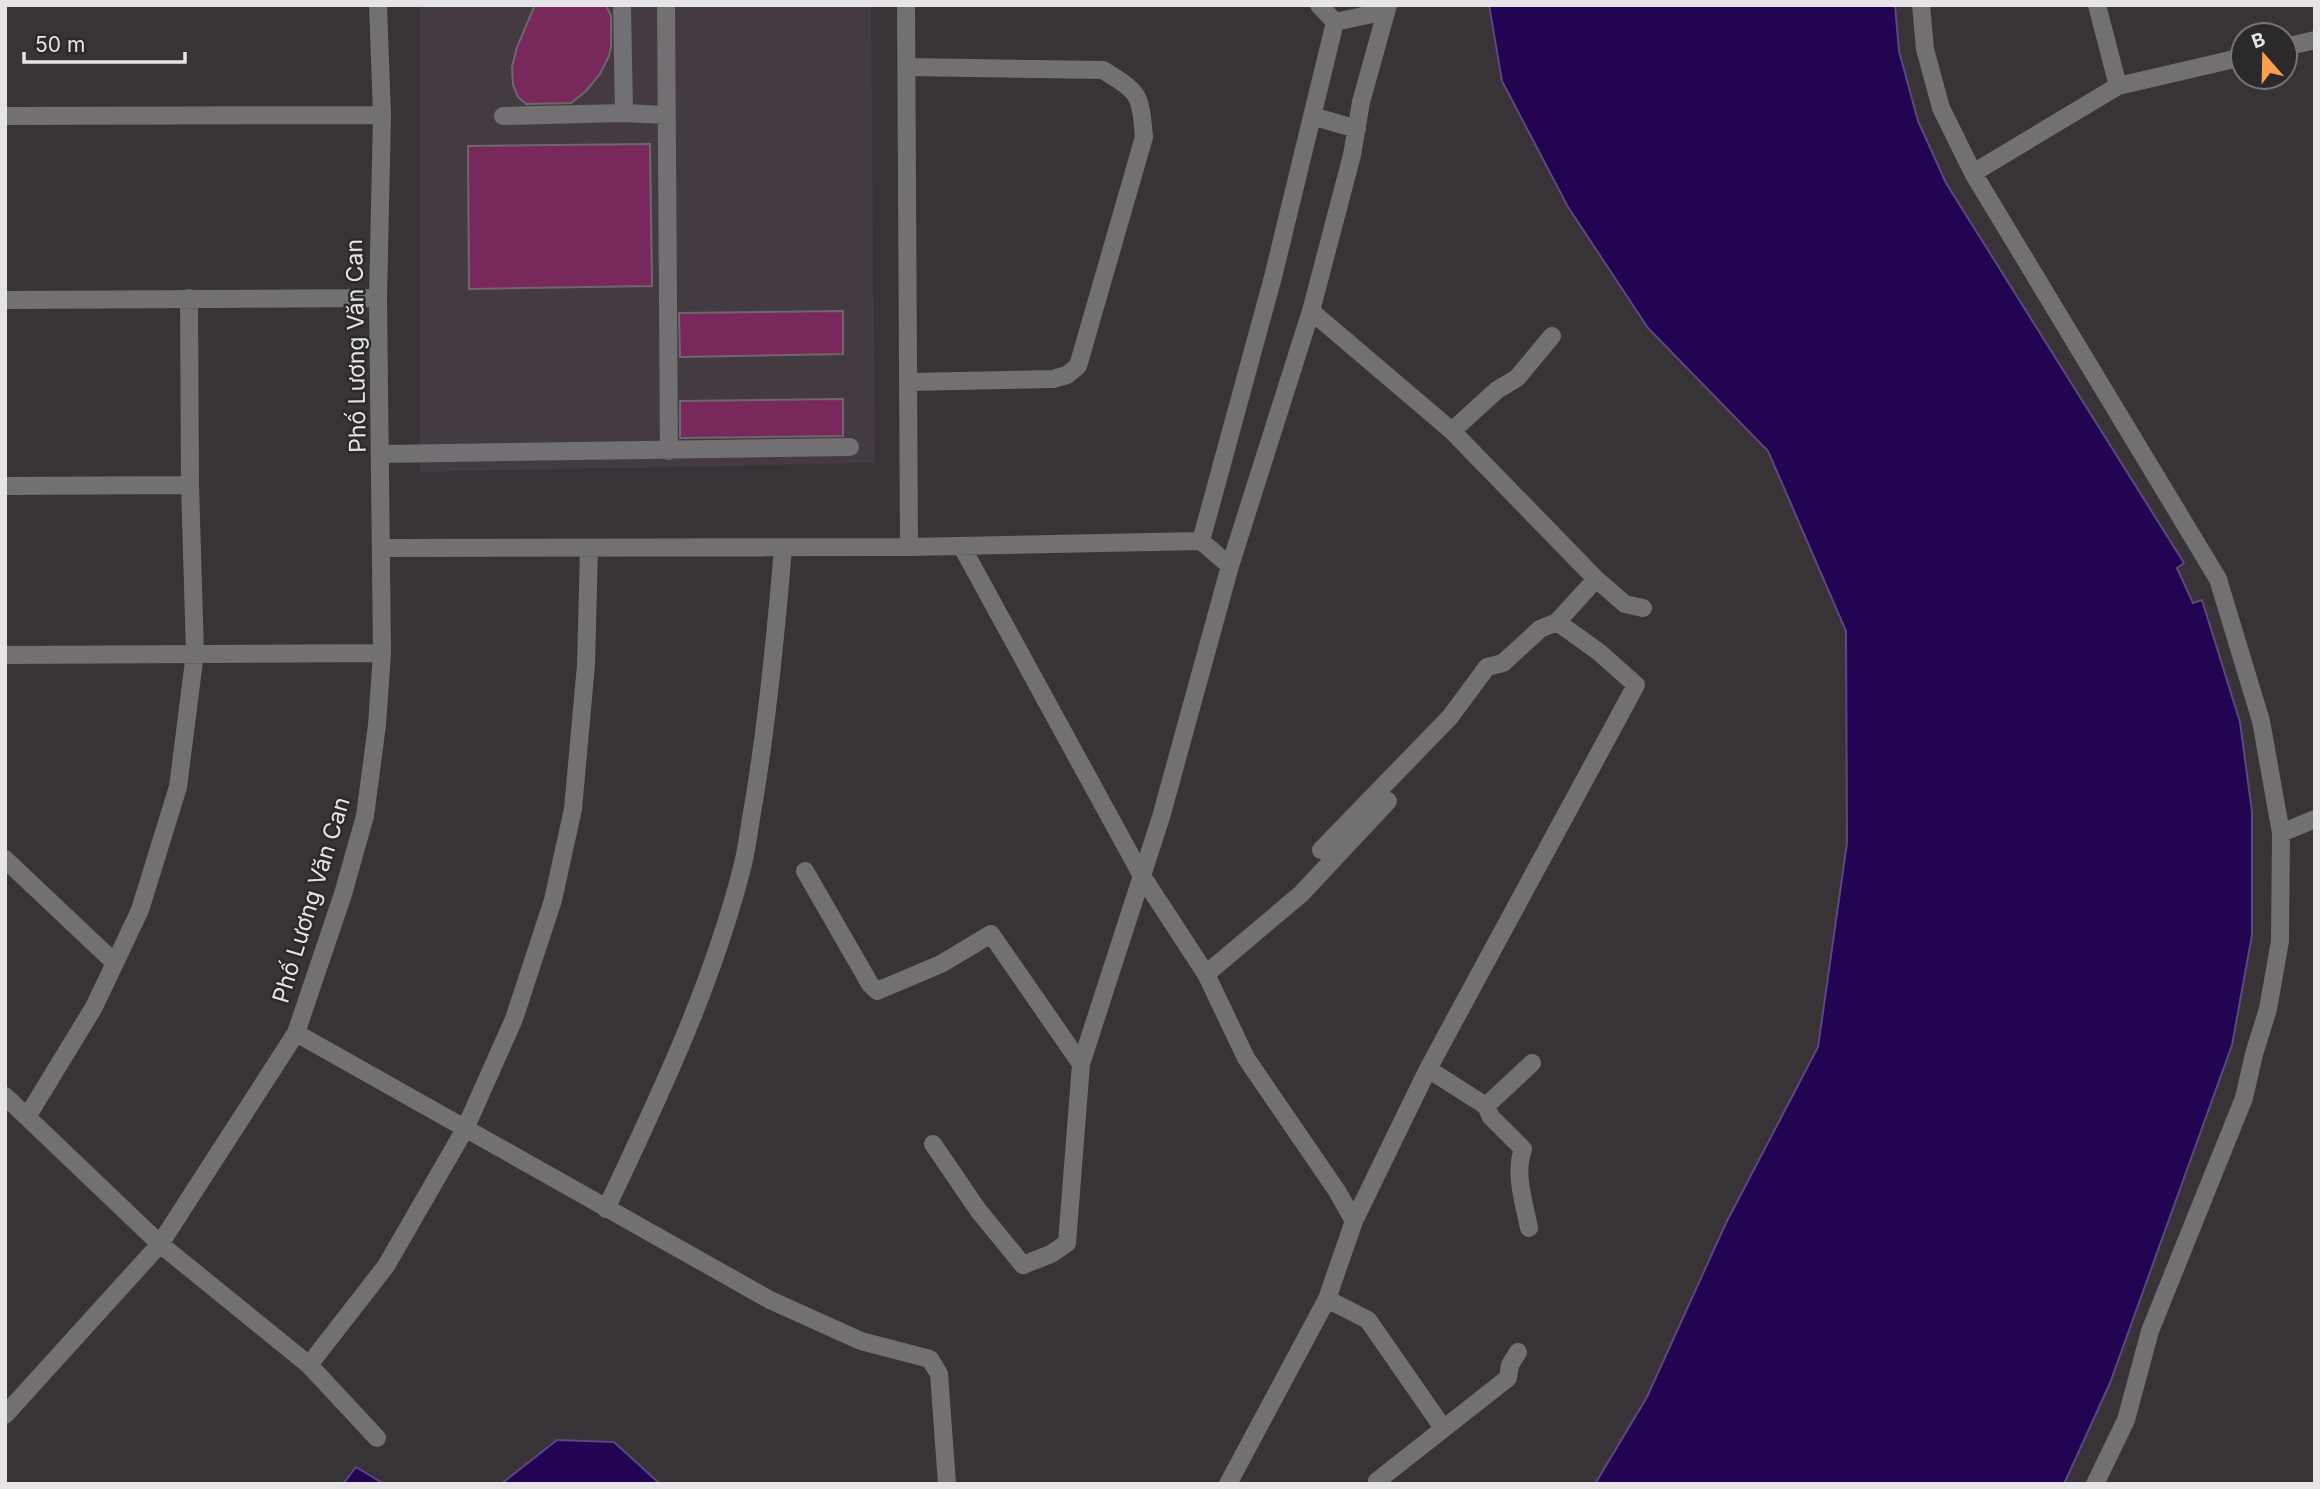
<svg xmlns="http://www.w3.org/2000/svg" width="2320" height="1489" font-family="Inter,sans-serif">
<rect width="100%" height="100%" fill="#373336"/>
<path fill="#433a42" d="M 420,5 L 871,5 L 875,463 L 420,472 Z"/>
<path fill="#220453" stroke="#5d477f" stroke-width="2" d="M 1489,5 L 1895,5 L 1899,51 L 1918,121 L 1946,183 L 2184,563 L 2177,568 L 2193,603 L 2202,600 L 2240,722 L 2252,812 L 2252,935 L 2232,1045 L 2110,1383 L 2064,1484 L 1595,1484 L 1647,1397 L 1726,1223 L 1818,1047 L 1847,843 L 1846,631 L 1768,451 L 1648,328 L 1568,207 L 1502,81 Z
M 557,1440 L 614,1442 L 660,1484 L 501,1484 Z
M 356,1467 L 384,1484 L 343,1484 Z"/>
<path fill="#78285a" stroke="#6e686b" stroke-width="2" d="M 535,5 L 606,5 L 611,16 L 611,47 L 609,56 L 600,74 L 586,91 L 571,103 L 526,104 L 518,97 L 513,85 L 512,67 L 517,47 Z
M 650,144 L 652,286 L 469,289 L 468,146 Z
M 843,311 L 843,354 L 680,357 L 679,313 Z
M 843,399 L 843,436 L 680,438 L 680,401 Z"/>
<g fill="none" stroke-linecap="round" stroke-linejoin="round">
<path stroke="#727073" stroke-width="18" d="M 622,5 L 624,113
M 666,5 L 669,451
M 906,5 L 909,547
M 1921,5 L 1925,49 L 1941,108 L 1973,173 L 2218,579 L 2261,721 L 2281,833 L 2280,941 L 2268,1009 L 2254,1054 L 2244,1098 L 2150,1331 L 2126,1420 L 2095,1484
M 2097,5 L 2118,86
M 1335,22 L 1386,11
M 2285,47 L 2315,40
M 907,67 L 1103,70 C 1140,93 1140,93 1144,137 L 1078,366 L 1067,375 L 1053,379 L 908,382
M 5,116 L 382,115
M 503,116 L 624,113 L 665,115
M 1312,116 L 1357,129
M 1973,173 L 2118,86 L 2243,57
M 5,300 L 378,298
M 1311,311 L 1452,431 L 1596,579 L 1625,604 L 1643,608
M 1452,431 L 1497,390 L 1517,378 L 1552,336
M 382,454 L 850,447
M 5,486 L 190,485
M 1201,541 L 1230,566
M 962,547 L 1142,876 L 1206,974 L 1246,1058 L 1337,1191 L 1354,1221
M 383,548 L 909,547 L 1201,541 L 1273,277 L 1335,22 L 1319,5
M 5,655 L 382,653
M 2281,833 L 2315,819
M 1321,850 L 1450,717 L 1487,667 L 1503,663 L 1540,629 L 1557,622 L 1596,579
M 5,859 L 115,963
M 805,871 L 870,984 L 877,991 L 941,964 L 991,934 L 1081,1064
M 1206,974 L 1301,894 L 1388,801
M 296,1033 L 770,1300 L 861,1341 L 930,1359 L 939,1374 L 947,1484
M 1428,1069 L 1486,1106 L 1532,1063
M 5,1096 L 160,1244 L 309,1365 L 377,1438
M 1486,1106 L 1491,1117 L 1523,1149 C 1514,1174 1524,1202 1529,1228
M 27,1117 L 94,1007 L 140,910 L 178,787 L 195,653 L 190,485 L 189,298
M 933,1144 L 978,1210 L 1023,1265 L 1051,1254 L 1067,1243 L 1081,1064 L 1161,817 L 1230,566 L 1311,311 L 1352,155 L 1361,102 L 1388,5
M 606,1209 C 659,1097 713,984 743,864 C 748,843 750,822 754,801 C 768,717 776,633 783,548
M 1327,1299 L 1368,1320 L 1443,1428
M 309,1365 L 386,1266 L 465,1129 L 514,1019 L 553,900 L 573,809 L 586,665 L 589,548
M 5,1415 L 160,1244 L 296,1033 L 343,894 L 365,816 L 377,725 L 382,653 L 378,298 L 382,115 L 378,5
M 1228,1484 L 1327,1299 L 1354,1221 L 1428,1069 L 1636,685 L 1599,652 L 1557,622
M 1379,1484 L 1377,1481 L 1508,1378 L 1510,1365 L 1518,1352"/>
</g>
<g text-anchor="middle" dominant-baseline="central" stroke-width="5" stroke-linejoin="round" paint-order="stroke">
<g font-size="23" fill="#e7e4e7" stroke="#2c292c">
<text transform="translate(356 346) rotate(-91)">Phố Lương Văn Can</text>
<text transform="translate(311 900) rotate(-73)">Phố Lương Văn Can</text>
</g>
</g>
<rect width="2320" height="1489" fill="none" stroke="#e7e4e7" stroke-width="14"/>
<g transform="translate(2264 56) rotate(340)"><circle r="33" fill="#2c292c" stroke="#777477" stroke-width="2"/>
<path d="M0-5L12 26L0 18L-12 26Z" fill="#f9a04d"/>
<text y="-10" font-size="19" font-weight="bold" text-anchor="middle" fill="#e7e4e7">B</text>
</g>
<path d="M24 52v10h161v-10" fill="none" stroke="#e7e4e7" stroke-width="3.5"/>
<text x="35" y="52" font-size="21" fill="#e7e4e7" stroke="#2c292c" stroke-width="5" paint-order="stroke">50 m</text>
</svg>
